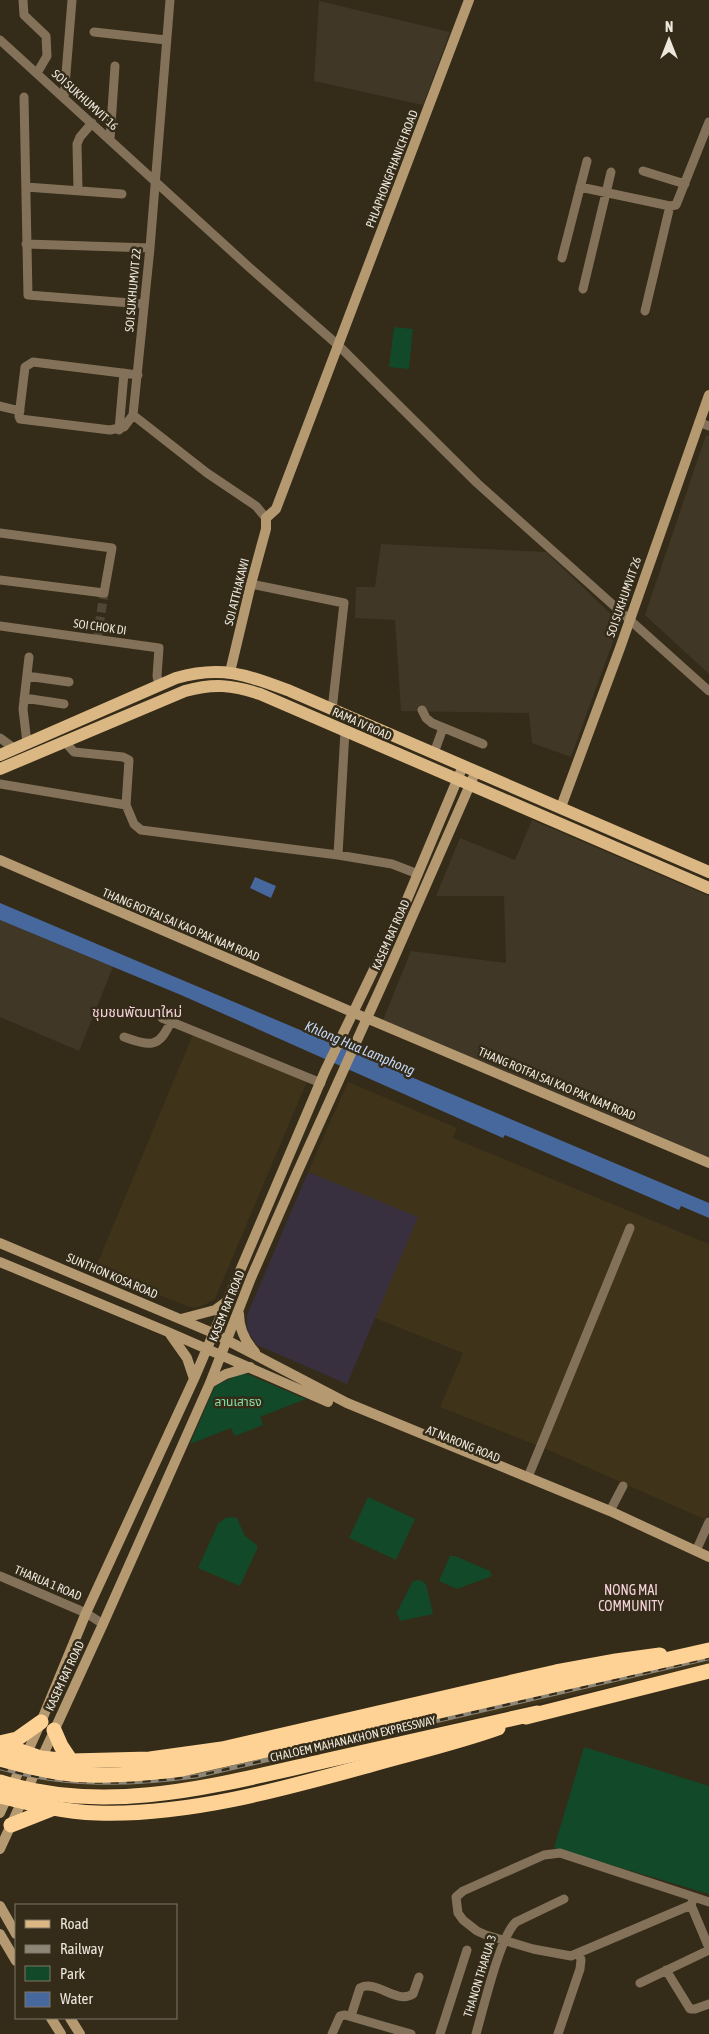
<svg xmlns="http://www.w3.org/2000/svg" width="709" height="2034" font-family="'Asap Condensed','Noto Sans Thai',sans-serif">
<rect width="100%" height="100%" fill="#342b19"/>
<path fill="#403726" d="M 319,1 L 450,32 L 423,105 L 314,81 Z
M 706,435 L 709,436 L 709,674 L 645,615 Z
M 381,544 L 546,552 L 615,618 L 618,628 L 571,757 L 532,743 L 529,713 L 401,711 L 395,620 L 355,618 L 356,587 L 375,587 Z
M 532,820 L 709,896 L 709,1158 L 383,1020 L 411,951 L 506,963 L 504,896 L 436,896 L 460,838 L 515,860 Z
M 0,920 L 113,967 L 79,1051 L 0,1017 Z"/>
<path fill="#3f331a" d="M 194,1032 L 308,1079 L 215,1299 L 202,1306 L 194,1308 L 187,1306 L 95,1269 Z
M 348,1082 L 457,1128 L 453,1138 L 709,1244 L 709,1513 L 706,1520 L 546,1449 L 440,1407 L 463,1353 L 375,1318 L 417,1217 L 308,1172 Z
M 709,1652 L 709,1664 L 198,1782 L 148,1787 L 92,1789 L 60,1787 L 17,1779 L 0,1774 L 0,1762 L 92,1777 Z"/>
<path fill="#39303f" d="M 308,1172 L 418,1217 L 347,1384 L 257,1345 L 248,1332 L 247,1324 L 247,1315 Z"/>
<path fill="#124929" d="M 394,327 L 413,329 L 409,369 L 389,367 Z
M 240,1374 L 247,1374 L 306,1399 L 260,1417 L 263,1425 L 235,1436 L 231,1428 L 190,1444 L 215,1386 Z
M 368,1497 L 415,1519 L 396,1560 L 349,1538 Z
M 233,1517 L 237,1518 L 245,1536 L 257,1545 L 257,1549 L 240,1586 L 198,1568 L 218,1524 L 225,1518 Z
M 450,1556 L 455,1556 L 490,1571 L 492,1576 L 457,1589 L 439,1581 Z
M 420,1580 L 426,1584 L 433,1614 L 400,1621 L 398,1615 L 396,1614 L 413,1581 Z
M 584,1747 L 709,1786 L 709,1894 L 554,1848 Z"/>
<path fill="#47689d" d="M 255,877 L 276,886 L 271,898 L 250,888 Z
M 0,903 L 709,1203 L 709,1218 L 681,1206 L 679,1210 L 505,1135 L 503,1138 L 181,995 L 0,920 Z"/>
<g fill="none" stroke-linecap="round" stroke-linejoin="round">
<path stroke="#504736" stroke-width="9" stroke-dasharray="9 4.5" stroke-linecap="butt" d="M 97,639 L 104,593"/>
<path stroke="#837259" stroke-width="9" d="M 23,0 L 24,15 L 46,36 L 47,56 L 37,73
M 170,0 L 150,248 L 133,415 L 207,473 L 256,506 L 266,518
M 94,32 L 166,40
M 0,40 L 250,268 L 339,346 L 477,483 L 709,691
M 24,97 L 28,295 L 144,304
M 64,98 L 72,0
M 110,139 L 115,66
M 643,171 L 685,184
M 26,187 L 122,194
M 580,187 L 670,206 L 676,205 L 709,122
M 78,190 L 77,144 L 80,137 L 92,123
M 26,244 L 150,248
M 562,258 L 587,161
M 583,289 L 611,172
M 645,311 L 670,206
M 0,406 L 20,411
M 133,415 L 124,427 L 110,430 L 20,419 L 19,416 L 25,367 L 33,362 L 138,375
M 699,422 L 709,426
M 119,430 L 124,373
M 0,533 L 112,548 L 104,593 L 0,580
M 251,584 L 344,603 L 332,710
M 0,626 L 159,648 L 157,676 L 159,685
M 27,676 L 69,682
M 24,698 L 64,704
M 422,710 L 426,718 L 432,723 L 483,744
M 0,738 L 15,749
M 65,742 L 74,752 L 123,757 L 129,760 L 126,805 L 134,824 L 141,830 L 338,855 L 392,864 L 418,874
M 27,743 L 23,709 L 29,657
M 434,753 L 443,728
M 0,784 L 126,805
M 338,855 L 345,731
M 162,1018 L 321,1083
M 124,1037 C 150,1046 159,1049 171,1021
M 528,1477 L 630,1228
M 610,1511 L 623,1486
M 696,1551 L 709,1522
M 0,1576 L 86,1613 L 103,1624
M 694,1897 L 691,1905 L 571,1956 L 533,1949 L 486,1935 L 477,1931 L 463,1920 L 458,1913 L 456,1897 L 463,1891 L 544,1855 L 560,1853 L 694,1897 L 709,1902
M 666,1970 L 690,2009 L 695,2009 L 709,2004
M 640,1983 L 707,1951 L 709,1948 L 691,1905
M 351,2016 L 360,1988 C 377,1979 396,2005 413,1994 L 419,1977
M 332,2034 L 340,2016 L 345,2015 L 411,2034
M 440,2034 L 467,1950
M 476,2034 C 483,2010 500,1936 516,1922 L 564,1899
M 558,2034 L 580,1969 L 581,1960 L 579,1953"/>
<path stroke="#b59971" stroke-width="10" d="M 230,672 L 251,584 L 266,529 L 266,518 L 276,509 L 469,0
M 561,807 L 620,648 L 709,395
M 0,860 L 366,1018 L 709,1163
M 0,1243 L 213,1333 L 347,1403 L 610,1511 L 709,1557
M 0,1262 L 168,1332 L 328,1402
M 239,1314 C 239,1328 245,1341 255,1352
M 181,1319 L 215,1310 L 226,1302
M 170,1334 L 187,1358 L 194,1379
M 210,1383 L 226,1374 L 250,1367
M 0,1813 L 41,1722 L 86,1613 L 194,1379 L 325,1071 L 403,909 L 463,766
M 0,1849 L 103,1624 L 210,1383 L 251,1278 L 297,1173 L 391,965 L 476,771
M 0,1906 L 16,1934
M 0,1934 L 16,1961
M 51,2018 L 61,2034
M 70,2018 L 80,2034"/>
<path stroke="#dbb783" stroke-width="12" d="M 0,755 L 176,678 C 222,665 247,675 290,691 L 709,872
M 0,769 L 185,691 C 214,683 232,685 260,694 L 709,888"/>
<path stroke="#fed294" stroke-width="15" d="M 526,1717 L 709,1671
M 54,1730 L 61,1746 L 71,1761
M 0,1743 L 17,1739 L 41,1722
M 0,1744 L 41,1758 L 71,1761 L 150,1759 L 222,1749 L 556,1672 L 616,1661 L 660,1655
M 0,1796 C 32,1804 64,1812 97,1813 C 187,1816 283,1789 370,1765 C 412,1753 456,1743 498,1728
M 11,1825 L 54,1808"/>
<g stroke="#8d8677" stroke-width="4.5">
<path id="rail" d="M 0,1768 C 65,1787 131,1785 197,1776 L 709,1658"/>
</g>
<use href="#rail" stroke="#342b19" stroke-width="2.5" stroke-dasharray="8" stroke-linecap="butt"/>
<path stroke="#fed294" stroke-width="15" d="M 0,1759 C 29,1767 60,1775 90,1775 C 121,1776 151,1773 182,1769 L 709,1650
M 0,1782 C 107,1816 218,1785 324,1761 C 395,1745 466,1729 537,1713"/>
</g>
<g text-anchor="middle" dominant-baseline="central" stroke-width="5" stroke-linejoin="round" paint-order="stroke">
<g font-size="12" fill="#ede7dc" stroke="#342b19">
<text transform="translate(85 100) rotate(42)">SOI SUKHUMVIT 16</text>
<text transform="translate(392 169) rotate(-69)">PHLAPHONGPHANICH ROAD</text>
<text transform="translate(133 290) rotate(-85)">SOI SUKHUMVIT 22</text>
<text transform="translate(237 592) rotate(-76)">SOI ATTHAKAWI</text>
<text transform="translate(624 597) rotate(-71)">SOI SUKHUMVIT 26</text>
<text transform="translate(100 627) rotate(8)">SOI CHOK DI</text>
<text transform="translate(362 724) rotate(24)">RAMA IV ROAD</text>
<text transform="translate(181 925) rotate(23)">THANG ROTFAI SAI KAO PAK NAM ROAD</text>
<text transform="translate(391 935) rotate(-66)">KASEM RAT ROAD</text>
<text transform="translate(557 1084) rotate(23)">THANG ROTFAI SAI KAO PAK NAM ROAD</text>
<text transform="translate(112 1276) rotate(23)">SUNTHON KOSA ROAD</text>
<text transform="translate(227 1306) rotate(-68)">KASEM RAT ROAD</text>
<text transform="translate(463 1444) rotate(22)">AT NARONG ROAD</text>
<text transform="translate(48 1583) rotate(23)">THARUA 1 ROAD</text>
<text transform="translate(65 1676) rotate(-65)">KASEM RAT ROAD</text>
<text transform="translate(353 1739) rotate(-13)">CHALOEM MAHANAKHON EXPRESSWAY</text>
<text transform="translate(480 1976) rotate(-73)">THANON THARUA 3</text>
</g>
<g font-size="12" fill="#86e2a5" stroke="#342b19">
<text x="238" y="1402">ลานเสาธง</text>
</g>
<g font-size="14" fill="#f4d2da" stroke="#342b19">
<text x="137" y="1012">ชุมชนพัฒนาใหม่</text>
<text x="631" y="1590">NONG MAI<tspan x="631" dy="16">COMMUNITY</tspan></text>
</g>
<g font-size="14" font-style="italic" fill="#c3d7f7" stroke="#342b19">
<text transform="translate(360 1048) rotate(23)">Khlong Hua Lamphong</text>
</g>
</g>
<rect x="15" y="1904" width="162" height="115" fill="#342b19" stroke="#7e7667"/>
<rect x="25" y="1920" width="25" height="8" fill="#dbb783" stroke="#7e7667"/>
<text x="60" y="1929" font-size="15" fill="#ede7dc">Road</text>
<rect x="25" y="1945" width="25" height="8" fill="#8d8677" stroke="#7e7667"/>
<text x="60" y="1954" font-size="15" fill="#ede7dc">Railway</text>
<rect x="25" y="1966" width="25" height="15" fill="#124929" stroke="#7e7667"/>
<text x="60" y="1979" font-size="15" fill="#ede7dc">Park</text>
<rect x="25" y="1992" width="25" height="15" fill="#47689d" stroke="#7e7667"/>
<text x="60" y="2004" font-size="15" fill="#ede7dc">Water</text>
<g transform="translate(669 40)" stroke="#342b19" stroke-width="4" paint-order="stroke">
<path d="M0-4L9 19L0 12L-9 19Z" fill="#ede7dc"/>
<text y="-8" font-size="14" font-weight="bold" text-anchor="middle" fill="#ede7dc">N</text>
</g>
</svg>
